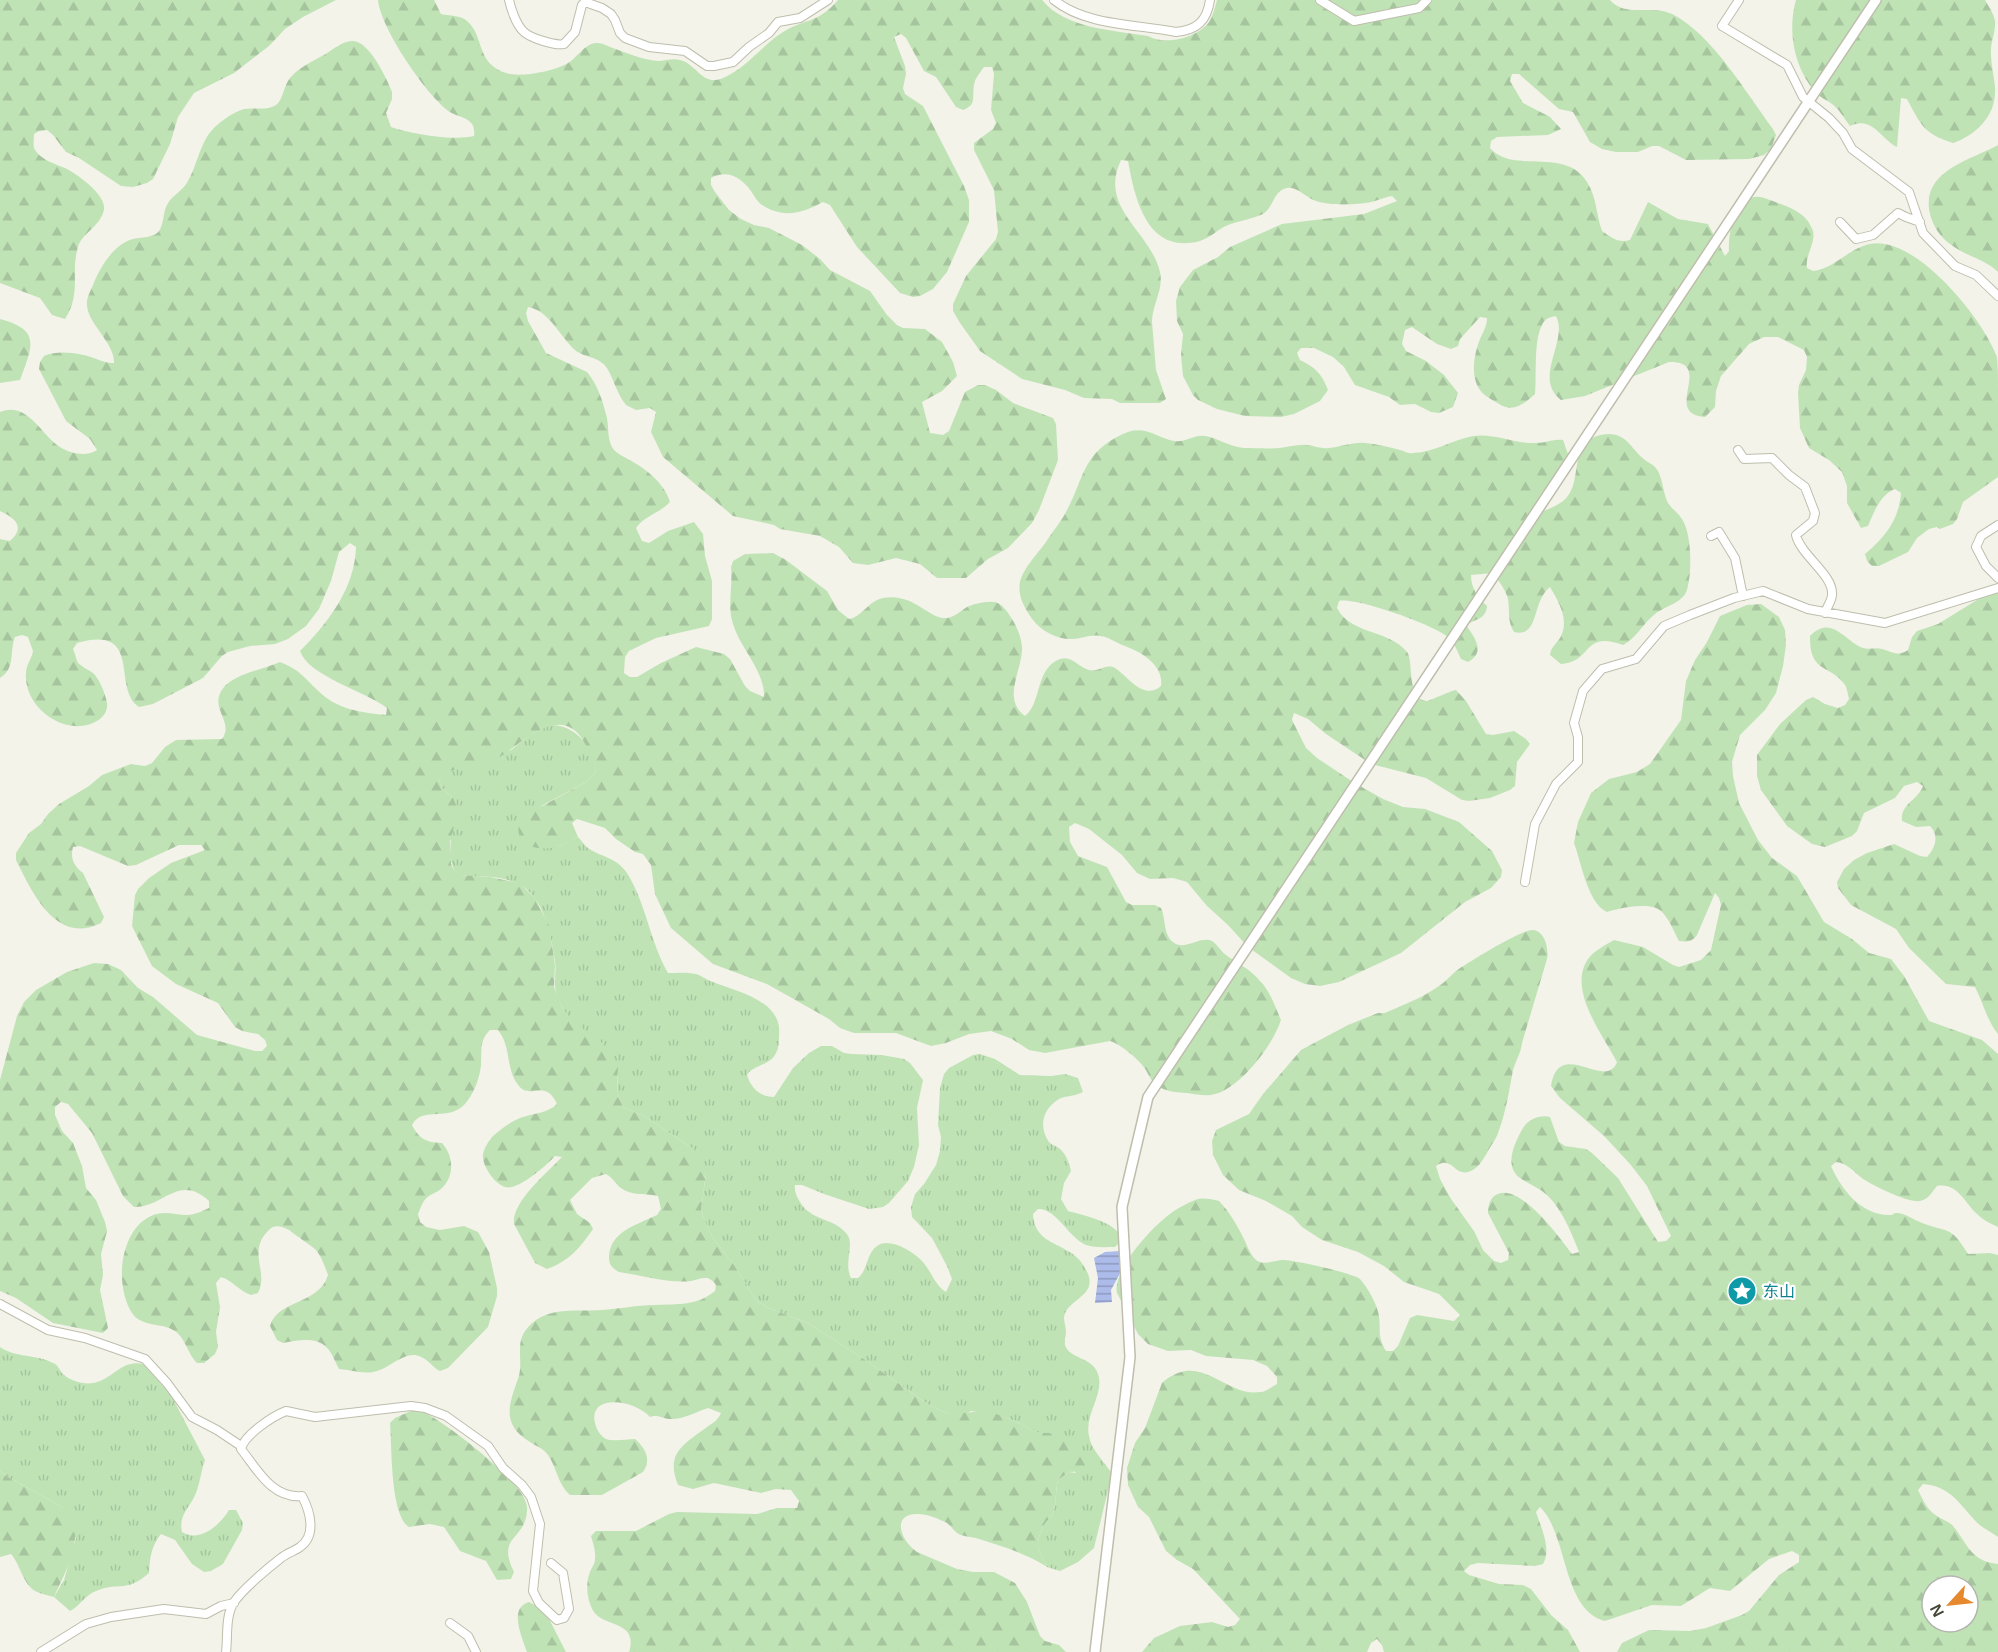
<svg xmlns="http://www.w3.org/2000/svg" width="1998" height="1652" font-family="Helvetica,'Noto Sans SC',sans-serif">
<defs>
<pattern id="grass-tufts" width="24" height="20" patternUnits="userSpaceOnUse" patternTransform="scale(1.5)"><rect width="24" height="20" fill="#c0e3b6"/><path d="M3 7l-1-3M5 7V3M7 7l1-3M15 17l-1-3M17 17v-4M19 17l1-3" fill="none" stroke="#a6c49d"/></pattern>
<pattern id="forest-firs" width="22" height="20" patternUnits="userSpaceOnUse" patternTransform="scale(1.5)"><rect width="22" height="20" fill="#c0e3b6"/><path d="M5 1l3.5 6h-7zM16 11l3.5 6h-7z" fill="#a6c49d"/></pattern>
<pattern id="water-rules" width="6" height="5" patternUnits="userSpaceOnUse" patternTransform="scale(1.5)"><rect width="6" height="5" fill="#acbbea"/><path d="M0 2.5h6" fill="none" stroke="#8e9abf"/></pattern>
</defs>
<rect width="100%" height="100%" fill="#f3f3ea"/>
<path fill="url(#grass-tufts)" d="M 549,725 C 575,724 594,747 596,772 L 586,782 L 541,806 L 559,846 L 578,837 C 581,840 584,845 588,848 C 602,858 615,856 627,873 C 646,903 650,942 668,973 C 676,973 687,972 696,974 C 700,975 704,978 708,980 C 733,991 783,999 779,1035 C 779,1041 779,1048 776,1053 C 770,1066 754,1064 747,1075 C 751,1088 760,1097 774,1097 L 793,1068 L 809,1053 L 821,1046 L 832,1046 L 844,1053 L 852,1054 L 882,1055 L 904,1059 L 910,1063 L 923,1080 L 917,1108 L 919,1145 L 914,1167 L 908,1181 L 889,1203 L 883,1207 L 869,1209 L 824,1194 L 802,1185 L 795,1185 C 794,1192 797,1196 800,1202 C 811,1221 832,1217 846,1233 C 856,1243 843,1262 851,1278 L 858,1278 C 868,1270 866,1254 877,1246 C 888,1237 911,1250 920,1259 C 931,1269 934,1285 946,1292 L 952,1279 L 947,1266 L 932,1238 L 912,1217 L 911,1207 L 915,1194 L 924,1184 L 936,1165 L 940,1151 L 941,1137 L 938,1125 L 940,1088 L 944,1074 L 949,1068 L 973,1055 L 980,1054 L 995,1059 L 1020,1075 L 1051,1076 L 1065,1074 L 1078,1078 L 1083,1092 C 1074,1097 1064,1095 1056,1101 C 1042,1111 1039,1128 1049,1142 C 1052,1145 1054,1145 1057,1147 C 1065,1151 1069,1162 1071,1171 L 1064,1183 L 1061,1199 L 1068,1211 C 1086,1216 1108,1220 1120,1234 L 1120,1242 L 1115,1247 C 1106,1247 1094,1248 1086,1245 C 1068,1237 1056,1208 1038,1209 L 1033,1214 C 1035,1251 1075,1239 1088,1274 C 1097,1297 1066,1299 1064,1318 C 1064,1322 1066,1327 1066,1332 C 1066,1336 1064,1341 1065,1345 C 1069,1359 1093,1357 1098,1374 C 1105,1394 1084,1414 1089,1436 C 1091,1450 1105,1462 1112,1474 L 1094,1548 L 1078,1562 L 1060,1571 L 1047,1567 C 1039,1550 1034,1547 1042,1529 C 1044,1523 1050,1519 1053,1513 C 1057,1503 1055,1491 1058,1480 L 1069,1472 L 1076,1473 L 1049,1433 L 1039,1433 L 1008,1418 L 971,1411 L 965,1414 L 949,1414 L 929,1405 L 864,1359 L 806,1322 L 768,1308 L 756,1300 L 734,1265 L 713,1238 L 706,1224 L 701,1210 L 706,1173 L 692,1148 L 644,1116 L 624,1108 L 617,1095 L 618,1073 C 600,1053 567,1023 558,998 C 552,983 557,975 555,961 C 550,932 544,891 511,881 C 495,875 477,877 460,875 L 454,870 L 450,857 L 453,798 L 442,788 L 439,780 L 443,774 L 450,771 L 511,750 L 529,736 Z
M 0,1347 C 16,1358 36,1354 53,1363 C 58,1365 59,1369 62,1373 C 69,1381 87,1386 97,1382 C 114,1377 123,1359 143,1364 L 171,1395 L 205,1460 C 201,1471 200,1483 196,1493 C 191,1507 178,1514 182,1532 C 200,1543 220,1525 229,1510 L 236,1510 L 243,1523 L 242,1530 L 223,1564 L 211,1571 L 204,1572 L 192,1564 L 175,1540 L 161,1534 C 151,1547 150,1557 149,1573 C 125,1594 119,1581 96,1591 C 84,1596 80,1606 70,1611 L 54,1597 L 64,1580 L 76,1538 L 62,1507 L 8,1477 L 0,1471 Z"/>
<path fill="url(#forest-firs)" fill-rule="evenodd" d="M 0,0 L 336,0 L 303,17 L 285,29 L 269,46 L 234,73 L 194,93 L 178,117 L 170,144 L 153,179 L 147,183 L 133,187 L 121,186 L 79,158 L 66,152 L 53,135 L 47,130 L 39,131 L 34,134 C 34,138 33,145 34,148 C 39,159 55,164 65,168 C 77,174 107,195 104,210 C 100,227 81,234 78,247 C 70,274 82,292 65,319 L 52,315 L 40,298 L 0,283 Z
M 378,0 L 434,0 L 441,14 C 449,16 461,15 467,21 C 485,36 475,63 506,73 C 520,78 555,71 568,63 C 577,58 586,42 597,43 C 601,43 606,45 610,47 C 625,52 642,60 658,61 C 665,61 673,58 680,60 C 697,64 702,87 723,78 C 745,69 761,47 780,34 C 803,18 817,25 838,0 L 1042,0 C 1066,29 1113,30 1148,36 C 1165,46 1197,38 1209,22 C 1213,16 1215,7 1217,0 L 1610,0 C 1625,18 1652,4 1672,14 C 1711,33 1747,94 1773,129 L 1776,135 L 1771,149 L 1764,155 L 1749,159 L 1686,160 L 1659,146 L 1652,146 L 1638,152 L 1616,152 L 1602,149 L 1590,142 L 1573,112 L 1559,109 L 1519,74 L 1512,74 L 1510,81 L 1523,103 L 1550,117 L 1561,129 L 1548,135 L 1497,137 L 1491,141 L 1490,148 C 1513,175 1565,146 1587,182 C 1597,198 1596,214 1602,231 C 1612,238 1618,243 1630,240 L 1648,202 L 1678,219 L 1708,224 L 1725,256 L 1729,251 C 1728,234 1734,194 1760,197 C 1766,198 1772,201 1778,203 C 1794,209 1807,214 1813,231 C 1816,243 1805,255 1807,268 L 1813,271 C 1834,269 1849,248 1870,244 C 1916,235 1983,319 1997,357 C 1998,366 1998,380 1998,389 C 1998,419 1998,448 1998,477 L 1963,502 L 1957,519 L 1953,524 L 1940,529 L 1937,527 L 1929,529 L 1917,538 L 1908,552 L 1879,566 L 1872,566 L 1867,561 L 1865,554 C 1885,537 1899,520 1901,493 L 1895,489 C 1880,495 1874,512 1868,526 L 1861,528 L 1847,503 L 1847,486 L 1842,472 L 1829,460 L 1809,448 L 1800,428 L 1798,393 L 1799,385 L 1806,370 L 1807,357 L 1804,350 L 1778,337 L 1764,337 L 1749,344 L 1721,376 L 1716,391 L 1715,407 L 1705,417 C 1661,414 1716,361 1669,362 L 1585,396 L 1561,400 C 1532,378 1569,341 1556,316 C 1551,317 1546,318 1543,323 C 1533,340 1537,374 1535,394 C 1524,404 1513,413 1499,404 C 1493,400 1484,396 1480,390 C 1470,376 1474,354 1480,339 C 1483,332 1487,326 1487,318 L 1480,317 L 1460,339 L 1458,346 L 1451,349 L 1437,344 L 1412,327 L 1405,330 L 1402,344 L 1406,351 L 1426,361 L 1444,375 L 1458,393 L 1453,407 L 1439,413 L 1431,412 L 1415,404 L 1400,405 L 1389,397 L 1355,385 L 1344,367 L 1333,357 L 1314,348 L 1301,348 L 1297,353 L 1300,360 C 1315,367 1322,374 1328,390 L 1320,401 L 1294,414 L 1281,417 L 1245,416 L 1217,409 L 1198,400 L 1193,395 L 1183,376 L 1181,355 L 1183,334 L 1177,321 L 1176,301 L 1180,287 L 1193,270 L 1218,257 L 1230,247 L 1282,224 L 1364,214 L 1397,201 L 1392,196 C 1386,197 1381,199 1375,201 C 1362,205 1329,206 1316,201 C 1306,198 1297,186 1287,188 C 1273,191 1274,207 1263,214 C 1252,219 1239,221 1228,225 C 1218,229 1210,238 1200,241 C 1147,255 1135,199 1128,161 L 1121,160 C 1098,209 1150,230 1160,272 C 1164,289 1152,305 1152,322 L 1156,370 L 1166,399 L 1160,403 L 1120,403 L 1112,399 L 1084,398 L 1065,390 L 1022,379 L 980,351 L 960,323 L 953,311 L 953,304 L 966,276 L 996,239 L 998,232 L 994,190 L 974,150 L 974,143 L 993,129 L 996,123 L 991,110 L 994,74 L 992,67 L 984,67 C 980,73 975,78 974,85 C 972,97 977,105 963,110 L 956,107 L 936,77 L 924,71 L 906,38 L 901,34 L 894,37 L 905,66 L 906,74 L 903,88 L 905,94 L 923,106 L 964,186 L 969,200 L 969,222 L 947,272 L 933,289 L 920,296 L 913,297 L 900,293 L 857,247 L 830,205 L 823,202 C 803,213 784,219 762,205 C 757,202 754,195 751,191 C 741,177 727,169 711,178 L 711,185 L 715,192 L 729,210 L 741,219 L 754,225 L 769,228 L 802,245 L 820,259 L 830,270 L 870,291 L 887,315 L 897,325 L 903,328 L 925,329 L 942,342 L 953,362 L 957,376 L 942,391 L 922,402 L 930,433 L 943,435 L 949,431 L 965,392 L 978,385 L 985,385 L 996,390 L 1013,403 L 1053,418 L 1056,424 L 1058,460 L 1039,510 L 1032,523 L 1008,548 L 988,559 L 966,578 L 937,578 L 920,564 L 896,558 L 868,565 L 853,563 L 839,547 L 820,536 L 780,529 L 774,525 L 733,516 L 663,457 L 651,432 L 656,412 L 650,408 L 636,410 L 626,405 C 617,394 614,380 607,368 C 599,356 584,358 575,350 C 560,337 550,311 528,307 L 526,313 L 528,321 L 546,353 L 587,372 C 598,385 603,402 607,418 C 609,429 607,441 614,450 C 619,455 627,458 633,462 C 649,471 665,485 670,502 C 660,513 644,516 636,528 L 642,541 L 649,543 L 668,531 L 694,522 L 703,534 L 705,556 L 712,581 L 712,619 L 709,626 L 656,638 L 629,651 L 625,657 L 624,673 L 630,677 L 637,677 L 661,663 L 696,647 L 724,654 L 730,659 L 745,686 L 750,691 L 764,697 C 765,671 740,648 733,624 C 727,606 733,586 731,567 L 733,561 L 745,554 L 773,553 L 786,560 L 827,591 L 838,610 L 849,619 C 862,617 868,601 883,598 C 914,592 929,620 947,618 C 954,617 961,611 967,607 C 973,604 983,602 989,602 C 998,601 1003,606 1008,613 C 1015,623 1021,634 1022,647 C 1023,670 1001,698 1025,716 C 1042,703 1035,668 1060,659 C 1072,655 1078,667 1089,670 C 1098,673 1106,663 1115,668 C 1129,677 1143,701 1161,686 C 1164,665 1141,652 1125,646 C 1116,643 1109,637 1100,636 C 1091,634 1081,639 1073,639 C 1059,640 1042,632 1033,620 C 1006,584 1024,571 1046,542 C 1052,532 1061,522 1066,512 C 1085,477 1082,453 1123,434 C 1145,424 1154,437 1174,441 C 1185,443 1195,434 1205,436 C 1218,438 1230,447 1244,448 C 1255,448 1268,449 1280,448 C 1289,447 1298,444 1307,445 C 1314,446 1322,449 1329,448 C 1341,447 1352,442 1365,443 C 1376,444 1389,447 1400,450 C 1405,451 1407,454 1413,453 C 1435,452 1452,440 1473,436 C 1495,433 1515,444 1536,443 C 1546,443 1553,439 1563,440 L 1568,454 L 1564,468 L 1538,511 C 1545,511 1549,509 1555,506 C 1581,494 1572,468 1582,447 C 1586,438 1600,434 1609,434 C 1627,434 1632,450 1645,460 C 1650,464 1654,464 1658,471 C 1663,481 1663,491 1667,501 C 1670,508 1678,512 1682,519 C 1692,534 1692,573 1687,590 C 1683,603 1665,606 1655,614 C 1643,623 1637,638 1623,645 C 1582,630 1593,662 1561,664 L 1550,655 C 1551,647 1556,644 1560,638 C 1570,621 1559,602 1550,587 C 1531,602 1540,638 1514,632 C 1507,621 1510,611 1508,599 C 1506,590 1498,580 1493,573 L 1471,575 C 1471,589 1478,597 1487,606 C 1486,619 1476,619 1466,625 C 1475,638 1486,652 1468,662 L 1461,659 C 1458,653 1455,644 1450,639 C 1438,626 1356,597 1339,601 L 1337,608 C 1351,635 1388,629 1407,652 C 1414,661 1406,698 1426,701 C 1428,702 1449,691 1456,690 L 1466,701 L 1486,734 L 1493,735 L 1514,731 L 1526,739 L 1530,744 L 1517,762 L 1515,786 L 1510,790 L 1490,798 L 1469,801 L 1462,800 L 1426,778 L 1371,764 L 1326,734 L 1308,719 L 1294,713 L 1292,720 L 1306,748 L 1317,758 L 1353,782 L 1383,799 L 1403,807 L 1425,809 L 1459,822 L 1492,851 L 1502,870 L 1501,877 L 1491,888 L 1465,902 L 1401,953 L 1339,982 L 1320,986 L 1305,984 L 1291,978 L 1248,947 L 1228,925 L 1207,906 L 1187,882 L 1173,878 L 1150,879 L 1137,873 L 1122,855 L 1089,829 L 1075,823 L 1069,827 L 1070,842 L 1078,856 L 1107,867 L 1126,902 L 1132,905 L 1155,905 L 1161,908 C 1166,919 1163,934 1173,942 C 1183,951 1197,938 1209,940 C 1216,941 1220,951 1226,955 C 1237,963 1250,969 1259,980 C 1270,990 1275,1007 1281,1020 C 1273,1045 1241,1087 1215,1094 C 1206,1097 1196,1094 1187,1093 C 1175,1092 1166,1092 1156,1085 C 1150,1080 1148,1072 1143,1066 C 1137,1058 1120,1044 1110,1041 L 1045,1053 L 1029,1050 L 1012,1039 L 991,1031 L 969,1034 L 946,1043 L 931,1046 L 896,1033 L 854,1033 L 840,1028 L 829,1019 L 767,984 L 713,964 L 671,928 L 655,894 L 651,865 L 643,854 L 635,852 L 616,839 L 605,828 L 577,819 L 572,823 L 578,837 C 570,841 561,846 551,848 C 530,851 510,840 522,817 L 586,782 L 596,772 C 595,761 589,752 584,742 C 559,698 517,751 490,762 C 473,769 450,765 439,780 L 442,788 L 453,798 L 456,805 L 456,819 L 450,842 L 451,864 L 454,870 L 461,875 L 490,877 L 519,883 L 535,898 L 549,926 L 555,965 L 554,987 L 562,1007 L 571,1020 L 601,1042 L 611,1052 L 618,1066 L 617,1095 L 624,1108 L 644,1116 L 698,1152 L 706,1173 L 701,1210 L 706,1224 L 713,1238 L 734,1265 L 756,1300 L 768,1308 L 806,1322 L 864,1359 L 929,1405 L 949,1414 L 987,1411 L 1008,1418 L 1039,1433 L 1049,1433 L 1071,1440 L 1085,1455 L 1087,1464 L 1083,1471 L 1069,1472 L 1058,1480 C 1055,1491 1057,1503 1053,1513 C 1050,1519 1044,1523 1042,1529 C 1034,1547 1039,1550 1047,1567 C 1027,1554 1002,1546 979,1539 C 973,1537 967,1537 961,1535 C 955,1533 952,1527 947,1523 C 941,1520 932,1516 926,1515 C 891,1508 897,1538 917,1552 L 957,1569 L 973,1572 L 994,1572 L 1015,1583 L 1027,1602 L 1040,1636 L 1045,1641 L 1059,1645 L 1066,1652 L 629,1652 C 639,1621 604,1627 594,1612 C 587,1601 585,1584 590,1572 C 592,1567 595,1564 595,1559 C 596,1552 593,1543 591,1536 L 596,1531 L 636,1531 L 669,1514 L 677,1512 L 757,1514 L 777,1508 L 797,1508 L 799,1501 L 791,1490 L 776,1489 L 761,1493 L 714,1483 L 693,1489 L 678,1485 C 665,1453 684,1444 707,1427 C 713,1423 718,1420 721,1413 L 708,1408 C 696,1412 682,1420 669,1419 C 661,1418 658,1414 650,1417 C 633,1398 582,1393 597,1429 C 599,1433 602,1437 606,1439 C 615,1442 626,1439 635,1439 C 645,1448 652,1459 643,1472 L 602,1495 L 570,1495 C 558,1485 557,1468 548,1455 C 544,1449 536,1446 530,1442 C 502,1425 508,1406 518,1379 C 524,1363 515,1346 525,1331 C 544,1305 574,1312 601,1310 C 619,1309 637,1305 655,1305 C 678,1304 697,1306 715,1291 L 716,1285 C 708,1274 702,1279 691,1281 C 671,1284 640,1275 619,1272 C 612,1268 609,1265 609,1257 C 610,1231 637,1225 657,1215 L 661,1209 L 658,1196 C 646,1193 635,1196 624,1190 C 616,1186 614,1178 606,1174 L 592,1178 L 570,1200 L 577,1214 L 590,1223 L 593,1229 C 581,1247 568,1262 547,1269 L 535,1263 L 514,1224 C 511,1202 548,1172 562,1157 L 555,1156 C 547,1165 518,1191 505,1187 C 495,1184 484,1168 483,1158 C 482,1151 488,1142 492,1137 C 499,1130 513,1120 523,1117 C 535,1113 548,1113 557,1104 C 546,1078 530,1100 519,1086 C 505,1070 512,1047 498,1030 L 490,1030 C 479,1041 482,1050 481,1065 C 480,1076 475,1091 468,1100 C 451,1125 423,1104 412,1125 C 420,1140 426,1142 442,1143 C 453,1155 455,1174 443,1187 C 438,1193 428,1194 424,1201 C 421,1205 420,1210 418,1214 L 420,1222 L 426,1227 L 440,1230 L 464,1226 L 478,1232 L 489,1252 L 497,1288 L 497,1296 L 488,1327 L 448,1368 L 440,1371 C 433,1368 429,1360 421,1357 C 406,1349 390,1368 377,1371 C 364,1375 352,1370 339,1369 C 335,1362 332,1352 326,1347 C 315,1336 296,1341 283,1343 L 277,1340 L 270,1326 C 278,1299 319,1305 328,1275 C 325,1267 321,1255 315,1249 C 314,1248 290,1231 289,1230 C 281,1226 274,1224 268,1231 C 247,1252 269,1272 258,1293 L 251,1295 C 239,1291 232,1280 221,1277 L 216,1283 L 220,1307 L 216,1332 L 218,1347 L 215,1354 L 204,1363 L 197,1363 C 187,1353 185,1336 173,1330 C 162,1323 141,1327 132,1313 C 114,1285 120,1230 151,1216 C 163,1210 175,1215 187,1215 C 195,1215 202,1211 209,1208 L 209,1201 C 178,1173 164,1208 134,1207 L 123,1196 L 92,1133 L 68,1104 L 61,1102 L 55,1107 L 55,1115 L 62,1131 L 73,1143 L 82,1166 L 86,1188 L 96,1200 L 105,1222 L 107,1231 L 101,1254 L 103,1275 L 100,1290 L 108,1328 L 103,1333 L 53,1323 L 16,1298 L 0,1291 L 0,1080 L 17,1016 L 24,1002 L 36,990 L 67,972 L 94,963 L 108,964 L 121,970 L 138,988 L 153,997 L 197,1035 L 255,1051 L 262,1051 L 267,1046 L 265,1040 L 258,1034 L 242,1031 L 235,1027 L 218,1003 L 176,984 L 152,966 L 132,926 L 135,895 L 138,889 L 149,878 L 171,863 L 205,850 L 201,845 L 179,845 L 136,865 L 128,866 L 80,846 L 73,847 C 70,858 74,866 83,873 L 104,917 L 101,923 C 56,946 32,892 16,860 L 16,853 L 29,833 L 41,824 L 48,814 L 59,804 L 89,786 L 102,775 L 131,764 L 145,766 L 152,763 L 165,747 L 176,740 L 222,739 C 235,721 207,708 224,687 C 235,674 264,669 280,662 C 303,671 306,681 324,696 C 341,710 365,713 386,715 L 387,708 C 367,692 308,676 300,651 C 328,623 355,588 356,547 L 350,543 L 339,552 L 331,581 L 319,609 L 306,626 L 288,639 L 275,644 L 250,646 L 228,652 L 222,656 L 203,678 L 153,704 L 139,707 C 111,689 144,624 77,643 L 73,649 C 75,653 76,659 78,663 C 82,667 89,670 93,673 C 99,678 106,695 107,703 C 108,709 105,715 100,719 C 69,741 23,709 26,673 C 26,665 32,658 33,651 L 28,637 L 22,635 L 15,637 C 9,652 16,668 0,678 L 0,539 L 10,541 C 26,527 15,518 0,511 L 0,412 C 26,401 40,432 57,445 C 67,453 86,458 97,450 L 90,439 L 66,421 L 39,369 L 40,362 L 44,356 C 60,349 84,354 99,360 C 105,362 107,363 114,363 C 115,342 85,322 87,302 C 87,297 91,290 93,285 C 100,267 114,244 133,239 C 141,237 154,238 159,231 C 164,224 163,212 167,205 C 171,196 183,191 188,181 C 196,167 199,149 208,135 C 216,124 231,113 244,109 C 254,107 267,111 276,105 C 283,100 284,85 290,78 C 298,68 313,61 324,55 C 332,50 343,41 352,41 C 369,40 387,79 392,92 L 392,99 L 386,113 L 391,127 C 411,134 453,141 474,136 C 477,116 458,119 447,110 C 424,91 381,29 378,0 Z
M 1796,0 L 1985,0 C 1989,7 1994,14 1995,21 C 1996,32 1990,43 1991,54 C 1991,65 1994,76 1995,87 C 1997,114 1978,134 1953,143 C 1924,134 1921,125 1907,99 L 1901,98 L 1897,147 C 1881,139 1872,115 1850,126 C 1844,118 1839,109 1832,104 C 1827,100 1821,98 1816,93 C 1794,68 1787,32 1796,0 Z
M 1998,145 L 1998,272 C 1985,259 1965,256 1950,244 C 1940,237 1933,226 1930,214 C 1920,171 1969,161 1998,145 Z
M 0,319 C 42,330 32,347 20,380 L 0,383 Z
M 1998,587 L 1998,1034 C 1987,1021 1983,1002 1975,987 L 1946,984 L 1909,948 L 1896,929 L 1851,905 L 1838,888 L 1837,882 L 1844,869 L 1854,860 L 1867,853 L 1894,844 L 1920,856 L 1927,857 C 1936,847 1939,835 1930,826 L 1916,827 L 1902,821 C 1900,804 1918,800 1923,786 L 1917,782 L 1904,786 L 1895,798 L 1864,813 L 1857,831 L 1852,836 L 1825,847 L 1812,844 L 1787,826 L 1761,790 L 1757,776 L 1757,755 L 1780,724 L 1806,700 L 1813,697 L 1825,704 L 1838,708 L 1845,705 L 1849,699 C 1848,695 1847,688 1845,685 C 1831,664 1809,674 1810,636 C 1832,614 1844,641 1863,648 C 1869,650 1876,647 1882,649 C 1893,652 1897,657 1908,650 L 1912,637 L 1917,631 L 1938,624 Z
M 1761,604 L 1779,617 L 1785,630 L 1786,645 L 1783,666 L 1776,693 L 1765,710 L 1740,735 L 1732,762 L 1733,776 L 1739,803 L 1758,840 L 1772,858 L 1797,876 L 1824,922 L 1852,939 L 1869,953 L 1891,959 L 1904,976 L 1929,1021 L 1982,1040 L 1998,1054 L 1998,1227 C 1991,1224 1983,1220 1977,1214 C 1965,1203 1957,1182 1937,1186 C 1932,1192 1929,1199 1920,1201 C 1908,1203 1874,1186 1863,1179 C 1854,1172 1847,1163 1836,1162 L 1831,1166 C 1841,1189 1861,1215 1889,1215 C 1897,1215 1890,1213 1898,1213 C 1906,1214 1912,1219 1920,1222 C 1948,1234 1949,1223 1968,1254 L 1990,1253 L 1998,1255 L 1998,1537 C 1993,1533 1986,1530 1981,1526 C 1962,1510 1954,1486 1923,1484 L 1918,1490 C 1923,1500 1927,1510 1937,1516 C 1942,1520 1949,1521 1953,1526 C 1968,1544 1970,1561 1998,1564 L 1998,1652 L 1617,1652 L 1622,1643 L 1649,1630 L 1690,1631 L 1706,1628 L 1742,1615 L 1749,1611 L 1779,1575 L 1799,1562 L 1799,1555 L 1792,1551 L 1769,1559 L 1730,1591 L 1710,1588 L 1681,1606 L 1652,1605 L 1605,1621 C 1562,1610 1568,1534 1540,1507 L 1536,1512 C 1541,1528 1552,1549 1543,1564 L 1535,1566 L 1478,1563 L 1470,1565 L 1464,1571 L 1469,1575 L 1499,1584 L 1523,1585 L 1531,1589 L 1551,1615 L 1568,1630 L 1580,1652 L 1384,1652 L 1382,1645 L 1377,1639 L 1371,1643 L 1367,1652 L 1142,1652 L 1154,1638 L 1180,1626 L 1212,1622 L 1228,1627 L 1235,1625 L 1240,1619 L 1193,1569 L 1177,1560 L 1166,1551 L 1149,1517 L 1138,1507 L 1128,1485 L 1127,1468 L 1135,1443 L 1145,1428 L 1162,1383 C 1167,1378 1171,1376 1178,1373 C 1208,1362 1230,1397 1260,1392 C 1266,1392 1271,1387 1277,1384 L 1277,1377 L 1267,1366 L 1253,1360 L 1206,1356 L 1191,1350 L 1168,1351 L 1148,1344 L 1138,1334 L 1117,1293 C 1112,1270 1153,1226 1170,1214 C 1177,1208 1188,1203 1195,1200 C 1203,1197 1211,1199 1219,1201 C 1229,1211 1237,1225 1244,1239 C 1247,1245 1250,1254 1255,1259 C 1261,1266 1273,1261 1281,1260 C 1291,1259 1353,1273 1360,1279 C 1368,1288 1377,1304 1379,1316 C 1381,1332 1377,1335 1386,1351 L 1393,1351 L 1398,1346 L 1410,1318 L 1417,1315 L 1454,1321 L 1460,1315 L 1439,1294 L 1404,1282 L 1384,1266 L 1358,1252 L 1322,1240 L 1302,1227 L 1292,1216 L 1266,1201 L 1239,1190 L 1223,1175 L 1213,1155 L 1212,1141 L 1216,1130 L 1249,1114 L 1263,1094 L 1301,1050 L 1348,1025 L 1378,1013 L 1385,1013 C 1403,1005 1422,998 1439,986 C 1445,982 1450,976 1456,971 C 1467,963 1522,929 1533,930 C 1545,931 1549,949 1547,959 L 1522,1043 C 1521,1053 1516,1060 1513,1070 C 1509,1091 1506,1112 1498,1133 C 1496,1140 1490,1146 1487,1153 C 1482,1161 1478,1169 1468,1172 C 1454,1176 1452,1155 1436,1166 L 1440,1179 L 1451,1199 L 1474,1231 L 1483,1250 L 1494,1261 L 1501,1263 L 1508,1260 L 1509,1253 L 1488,1213 C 1488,1205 1490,1197 1498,1194 C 1521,1184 1560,1238 1572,1254 L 1579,1252 C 1572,1234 1562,1209 1547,1195 C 1539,1188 1529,1184 1520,1178 C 1503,1166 1515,1142 1523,1128 C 1528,1119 1541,1114 1550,1117 L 1559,1142 L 1565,1146 L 1586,1149 L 1592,1153 L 1618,1178 L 1658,1242 L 1666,1241 L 1671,1236 L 1647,1186 L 1630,1164 L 1604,1136 L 1560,1098 L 1551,1086 C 1559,1036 1606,1092 1617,1062 C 1603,1035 1567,990 1588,959 C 1594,951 1605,945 1614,940 L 1643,947 L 1673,965 L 1679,967 L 1701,960 L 1711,950 L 1721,905 L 1719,898 L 1715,893 L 1697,935 C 1692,942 1687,942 1679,941 C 1674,932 1670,920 1662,912 C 1652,901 1620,908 1607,912 C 1588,904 1581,862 1574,843 L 1578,822 L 1591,793 L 1609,779 L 1637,772 L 1650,764 L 1681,720 L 1686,681 L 1695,660 L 1707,642 L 1720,616 L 1747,605 ZM 1932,1586 L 1968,1586 L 1968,1622 L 1932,1622 Z
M 415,1409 C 436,1413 506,1471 519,1490 C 523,1495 528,1504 527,1511 C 525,1541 496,1535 514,1572 L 511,1579 L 497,1580 L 486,1561 L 460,1551 L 444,1527 L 430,1524 L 409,1527 C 390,1515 392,1446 390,1423 L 395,1418 Z
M 0,1471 L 8,1477 L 62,1507 C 90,1532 66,1570 54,1597 C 48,1595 41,1594 35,1591 C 23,1584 20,1564 11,1554 L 0,1557 Z
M 529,1602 L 542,1609 L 547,1615 L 566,1652 L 527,1652 C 522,1637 508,1608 529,1602 Z"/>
<path fill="url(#water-rules)" d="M 1120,1251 L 1124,1266 L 1111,1290 L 1112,1302 L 1095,1303 L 1098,1278 L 1094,1258 L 1105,1252 Z"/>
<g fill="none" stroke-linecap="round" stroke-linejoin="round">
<g stroke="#bebead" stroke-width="10">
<path id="minor" d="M 509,0 C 511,9 516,24 523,31 C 529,38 556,46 564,44 L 575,32 L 582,5 L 585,2 L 602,8 L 611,14 L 615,20 L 620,33 L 625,38 L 649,47 L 685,51 L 707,66 L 714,66 L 733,62 L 749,47 L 769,33 L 778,22 L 800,18 L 828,0
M 1054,0 C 1086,26 1137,24 1176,32 C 1197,30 1207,21 1210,0
M 1320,0 L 1354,21 L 1419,8 L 1427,0
M 1739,0 L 1722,26 L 1787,65 L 1803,97 L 1829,118 L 1843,133 L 1852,149 L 1909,192 L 1923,233 L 1955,266 L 1976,275 L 1998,296
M 1840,222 L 1856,239 L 1873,235 L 1898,213 L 1906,217 L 1920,222
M 1738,450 L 1744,459 L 1772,458 L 1789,475 L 1805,487 L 1815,513 L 1813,521 L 1796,535 C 1801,556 1834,575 1832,595 C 1832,600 1827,607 1825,613
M 1998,525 L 1981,536 L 1976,547 L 1986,566 L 1998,578
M 1711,536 L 1719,532 L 1735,558 L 1743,596
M 1525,882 L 1535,824 L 1556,784 L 1578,762 L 1578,737 L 1574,723 L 1583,691 L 1602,669 L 1636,659 L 1664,626 L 1690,615 L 1734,598 L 1763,591 L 1808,609 L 1885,623 L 1998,588
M 0,1304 L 48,1330 L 85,1338 L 145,1359 L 167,1383 L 192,1417 L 217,1430 L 241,1446
M 450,1623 L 468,1636 L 476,1652
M 41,1652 L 86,1624 L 111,1617 L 164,1609 L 206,1614 L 221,1606 L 234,1603
M 226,1652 C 228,1637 225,1616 234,1602 C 243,1589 268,1568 281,1558 C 287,1553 295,1551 300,1547 C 317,1535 310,1511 302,1496 C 272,1499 257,1469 241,1449 C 244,1435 273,1416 286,1411 L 315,1417 L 411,1406 L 425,1408 L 446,1416 L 488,1446 L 503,1468 L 522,1485 L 531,1497 L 540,1524 L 533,1591 L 539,1603 L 557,1620 L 564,1618 L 569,1609 L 563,1573 L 551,1563"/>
</g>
<g stroke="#bebead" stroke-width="12">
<path id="tertiary" d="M 1095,1652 L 1130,1357 L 1122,1207 L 1148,1097 L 1876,0"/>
</g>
<use href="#minor" stroke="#fff" stroke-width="8"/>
<use href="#tertiary" stroke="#fff" stroke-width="9"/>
</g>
<defs>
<g id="sight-disc" transform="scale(1.5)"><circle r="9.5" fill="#0f9aa8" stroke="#fff"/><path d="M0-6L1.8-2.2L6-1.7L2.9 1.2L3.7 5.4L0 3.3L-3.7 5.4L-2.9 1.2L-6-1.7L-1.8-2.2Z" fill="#fff"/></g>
</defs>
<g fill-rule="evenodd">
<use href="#sight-disc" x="1742" y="1291"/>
</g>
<g text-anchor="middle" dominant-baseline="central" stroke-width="4.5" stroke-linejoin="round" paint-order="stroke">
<g font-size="16" fill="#0d838f" stroke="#fff" text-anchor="start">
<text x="1763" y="1291">东山</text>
</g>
</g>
<g transform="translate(1950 1604) rotate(243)"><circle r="28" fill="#ffffff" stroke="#b5b5af" stroke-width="1.5"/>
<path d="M0-4.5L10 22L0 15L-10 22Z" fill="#e6892e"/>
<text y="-9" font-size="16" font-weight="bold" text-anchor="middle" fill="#464638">N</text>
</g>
</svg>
